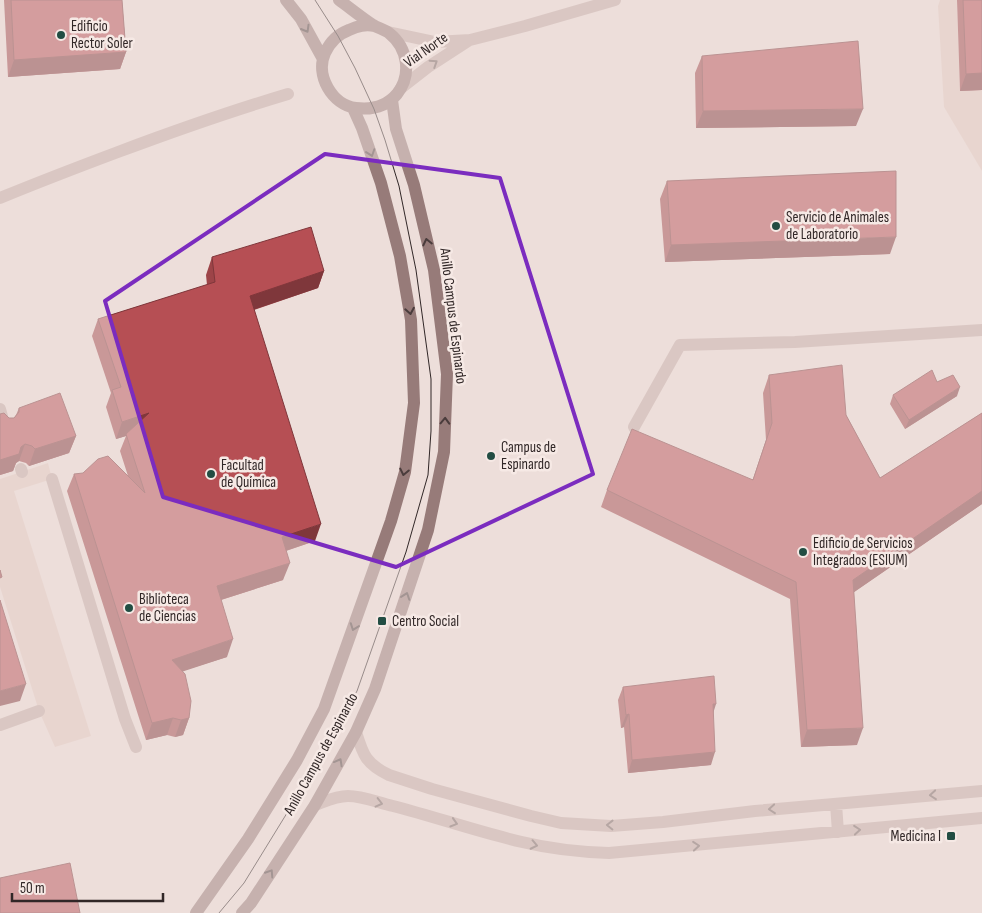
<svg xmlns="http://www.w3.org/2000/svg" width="982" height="913" font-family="'Sofia Sans Condensed',sans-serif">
<rect width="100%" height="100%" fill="#eddeda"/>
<path fill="#e3cbc2" d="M 940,0 L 957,0 L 960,91 L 982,90 L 982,171 L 944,107 L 938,6 Z
M 48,463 L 52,479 L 14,491 L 91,736 L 55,747 L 39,711 L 0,587 L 0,479 Z"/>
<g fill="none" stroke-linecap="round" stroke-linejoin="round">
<path stroke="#c4aca7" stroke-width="12" d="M 0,409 L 5,427
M 21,469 L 22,472
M 52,479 L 125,719 L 136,747
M 0,725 L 39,711"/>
<path stroke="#c4aca7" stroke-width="12" d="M 388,32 L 435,42 L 470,40 L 525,26 L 615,0
M 401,88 L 428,67 L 468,41
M 0,198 C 39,182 78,167 118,152 C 174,131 231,111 288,94
M 634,427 L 680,345 L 795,342 L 982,330
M 356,732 C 363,755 366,764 389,775 L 432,789 L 531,816 L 561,823 L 611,826 L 663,822 L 755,811 L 982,791
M 836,804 L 838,832
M 315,805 C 326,801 336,796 348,796 C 363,796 379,803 393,806 C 436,817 478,832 522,842 C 551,849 580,852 609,853 L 982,818"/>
<path stroke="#977b79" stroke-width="12" d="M 286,0 L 301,19 L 323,59
M 339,0 C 350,8 361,17 373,25 C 378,28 385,30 389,33 C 408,48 412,75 397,94 C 386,107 372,110 356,108 C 332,105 315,75 325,53 C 330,42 338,34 349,30 C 358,26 365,24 375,26
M 196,913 L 248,839 L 297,760 L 324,709 L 391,521 L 405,472 L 414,403 L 411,320 L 400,256 L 381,183 L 362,128 L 353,108
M 242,913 L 251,903 L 315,805 L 356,732 L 375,689 L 428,530 L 444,452 L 447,374 L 434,270 L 414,185 L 396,129 L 392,100"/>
<path stroke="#312727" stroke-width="1" d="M 219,913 L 244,883 L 303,787 L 357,691 L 406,552 L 428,475 L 431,431 L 431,379 L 416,270 L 399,186 L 385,140 L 374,109 L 355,68 L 338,36 L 315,0"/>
</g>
<path fill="#9d4448" d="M 4,0 L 122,0 L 126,52 L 120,69 L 8,77 Z
M 957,0 L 982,0 L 982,90 L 960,91 Z
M 702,56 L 856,126 L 696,128 L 695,73 Z
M 667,181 L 890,254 L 665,262 L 660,199 Z
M 212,257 L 324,271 L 318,288 L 254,310 L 315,541 L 286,551 L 283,580 L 221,600 L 227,657 L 182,671 L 189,718 L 183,735 L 175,737 L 167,735 L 146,740 L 67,491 L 74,474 L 128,476 L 120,451 L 126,436 L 116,439 L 106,407 L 111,393 L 92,336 L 98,319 L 207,285 L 206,275 Z
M 769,375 L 846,415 L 880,478 L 982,413 L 982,504 L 854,592 L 857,745 L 801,747 L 790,599 L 601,507 L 607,490 L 753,479 L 766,440 L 763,393 Z
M 937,382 L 957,396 L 905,429 L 890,404 L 893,395 Z
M 19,408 L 76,436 L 69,453 L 29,466 L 26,463 L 19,461 L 16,463 L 13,471 L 0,475 L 0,414 L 9,418 L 14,418 L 16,415 Z
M 623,687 L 713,712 L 711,765 L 628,773 L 624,727 L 621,728 L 618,700 Z"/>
<path fill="#7f373b" d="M 126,52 L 120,69 L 8,77 L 14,60 Z
M 982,73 L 982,90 L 960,91 L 966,74 Z
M 863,109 L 856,126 L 696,128 L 703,111 Z
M 896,237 L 890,254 L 665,262 L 671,245 Z
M 324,271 L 318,288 L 244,313 L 250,296 Z
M 960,387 L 957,396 L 905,429 L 909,420 Z
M 149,413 L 126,434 L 126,436 L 116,439 L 122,422 Z
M 76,436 L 69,453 L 29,466 L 35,449 Z
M 25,444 L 19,461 L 16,463 L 13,471 L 0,475 L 0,460 Z
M 982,491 L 982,504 L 847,597 L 853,580 Z
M 321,524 L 315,541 L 276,554 L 282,537 Z
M 290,563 L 283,580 L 211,603 L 217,586 Z
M 233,639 L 227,657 L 166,677 L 172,660 Z
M 26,684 L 20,701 L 0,706 L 0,691 Z
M 713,704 L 716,704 L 712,717 Z
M 629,714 L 624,727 L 621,728 L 626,715 Z
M 173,718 L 167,735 L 146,740 L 152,723 Z
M 189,718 L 183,735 L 175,737 L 181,720 Z
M 863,728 L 857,745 L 801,747 L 807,730 Z
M 715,752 L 711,765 L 628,773 L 632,760 Z"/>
<path fill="#b64f54" stroke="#7f373b" d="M 11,0 L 122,0 L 126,52 L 14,60 Z
M 963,0 L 982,0 L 982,73 L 966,74 Z
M 858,41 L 863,109 L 703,111 L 702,56 Z
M 896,171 L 896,237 L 671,245 L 667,181 Z
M 311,227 L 324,271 L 250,296 L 321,524 L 282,537 L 290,563 L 217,586 L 233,639 L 172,660 L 185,674 L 191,701 L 189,718 L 181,720 L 173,718 L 152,723 L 74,474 L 83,473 L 98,459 L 108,456 L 145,493 L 126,434 L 149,413 L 122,422 L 112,390 L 121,387 L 98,319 L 215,282 L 212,257 Z
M 842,365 L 846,415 L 880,478 L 982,413 L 982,491 L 853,580 L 863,728 L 807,730 L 796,582 L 607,490 L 632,429 L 753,480 L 772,423 L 769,375 Z
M 932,370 L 937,382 L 953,375 L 960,387 L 909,420 L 893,395 Z
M 60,393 L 76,436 L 35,449 L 32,446 L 25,444 L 21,447 L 19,454 L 0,460 L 0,414 L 4,413 L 9,418 L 14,418 L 19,412 L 19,408 Z
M 0,570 L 2,577 L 0,578 Z
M 0,600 L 26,684 L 0,691 Z
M 714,676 L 716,704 L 713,704 L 715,752 L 632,760 L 629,714 L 626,715 L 623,687 Z
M 70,863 L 80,913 L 0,913 L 0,878 Z"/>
<defs><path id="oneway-chevron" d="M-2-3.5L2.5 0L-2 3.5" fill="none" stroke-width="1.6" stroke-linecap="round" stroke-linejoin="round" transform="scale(1.25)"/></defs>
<g stroke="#4a3c3c">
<use href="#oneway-chevron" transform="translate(306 29) rotate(60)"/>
<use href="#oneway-chevron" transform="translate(371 153) rotate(71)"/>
<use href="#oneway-chevron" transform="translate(427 242) rotate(-103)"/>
<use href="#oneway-chevron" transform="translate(410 311) rotate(80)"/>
<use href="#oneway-chevron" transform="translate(445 421) rotate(-88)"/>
<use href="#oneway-chevron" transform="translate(404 472) rotate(102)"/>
<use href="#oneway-chevron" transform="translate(406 596) rotate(-71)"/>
<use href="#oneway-chevron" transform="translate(354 627) rotate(110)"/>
<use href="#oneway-chevron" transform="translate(339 762) rotate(-61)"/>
<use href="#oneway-chevron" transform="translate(270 873) rotate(-57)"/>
</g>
<g stroke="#736361">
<use href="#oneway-chevron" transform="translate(434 63) rotate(-33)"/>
<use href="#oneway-chevron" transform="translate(933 795) rotate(175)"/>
<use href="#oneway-chevron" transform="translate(379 803) rotate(14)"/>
<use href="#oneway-chevron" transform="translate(772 809) rotate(175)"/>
<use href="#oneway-chevron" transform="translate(454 823) rotate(17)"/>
<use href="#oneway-chevron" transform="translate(610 825) rotate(-179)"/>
<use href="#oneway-chevron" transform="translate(857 830) rotate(-5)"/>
<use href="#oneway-chevron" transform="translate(534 845) rotate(12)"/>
<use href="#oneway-chevron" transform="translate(696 846) rotate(-5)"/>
</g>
<path d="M0 0H982V913H0ZM 325,154 L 500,178 L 593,474 L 396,567 L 163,497 L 105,301 Z" fill="#eddeda" fill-opacity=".55" fill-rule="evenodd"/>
<path fill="none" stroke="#7b2cbf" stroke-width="4" stroke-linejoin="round" d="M 325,154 L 500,178 L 593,474 L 396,567 L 163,497 L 105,301 Z"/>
<g fill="#224d43" stroke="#f6e9e5" stroke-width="2">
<circle cx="61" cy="35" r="5"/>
<circle cx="776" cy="226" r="5"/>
<circle cx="491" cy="456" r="5"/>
<circle cx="211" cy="474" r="5"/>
<circle cx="803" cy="552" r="5"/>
<circle cx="129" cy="608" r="5"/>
<rect x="377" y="616" width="10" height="10" rx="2.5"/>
<rect x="946" y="831" width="10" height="10" rx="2.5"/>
</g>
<g text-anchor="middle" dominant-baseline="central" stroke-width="5" stroke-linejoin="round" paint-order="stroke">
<g font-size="15" fill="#312727" stroke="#f6e9e5" text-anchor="start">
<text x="71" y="26">Edificio<tspan x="71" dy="17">Rector Soler</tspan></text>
<text x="786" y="217">Servicio de Animales<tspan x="786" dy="17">de Laboratorio</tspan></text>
<text x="501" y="447">Campus de<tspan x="501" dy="17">Espinardo</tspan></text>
<text x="221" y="465">Facultad<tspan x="221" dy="17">de Química</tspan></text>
<text x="813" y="543">Edificio de Servicios<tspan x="813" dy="17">Integrados (ESIUM)</tspan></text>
<text x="139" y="599">Biblioteca<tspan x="139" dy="17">de Ciencias</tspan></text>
<text x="392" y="621">Centro Social</text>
<text x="941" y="836" text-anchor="end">Medicina I</text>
</g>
<g font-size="15" fill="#312727" stroke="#f6e9e5">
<text transform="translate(426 50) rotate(-35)">Vial Norte</text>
<text transform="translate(453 316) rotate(83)">Anillo Campus de Espinardo</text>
<text transform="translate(321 754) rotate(-61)">Anillo Campus de Espinardo</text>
</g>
</g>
<path d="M12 893v8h151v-8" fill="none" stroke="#312727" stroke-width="2.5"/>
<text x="20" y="893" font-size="15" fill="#312727" stroke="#f6e9e5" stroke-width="4" paint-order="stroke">50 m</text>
</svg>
